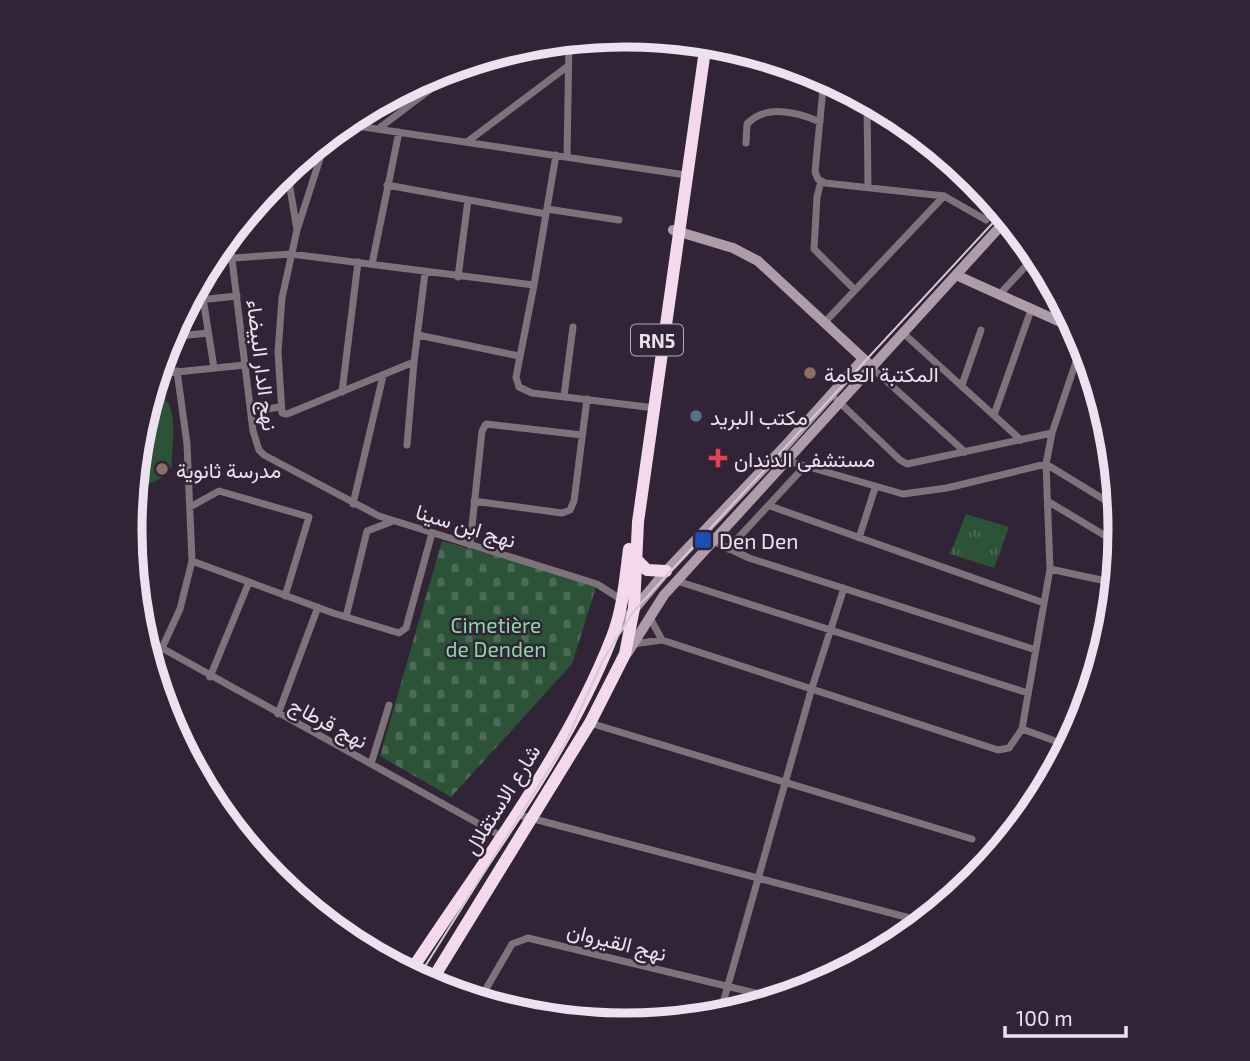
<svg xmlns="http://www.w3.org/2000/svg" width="1250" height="1061" font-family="'Exo 2',Vazirmatn,sans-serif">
<defs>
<pattern id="cemetery-stones" width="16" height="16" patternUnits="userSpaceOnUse" patternTransform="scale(1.75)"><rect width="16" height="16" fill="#2c5238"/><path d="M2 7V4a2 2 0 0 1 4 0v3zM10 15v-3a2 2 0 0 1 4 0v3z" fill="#4b6b55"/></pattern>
<pattern id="park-tufts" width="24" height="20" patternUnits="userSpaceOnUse" patternTransform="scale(1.75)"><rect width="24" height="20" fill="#2c5238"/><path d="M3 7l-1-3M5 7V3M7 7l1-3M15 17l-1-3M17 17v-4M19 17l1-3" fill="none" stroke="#4b6b55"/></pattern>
</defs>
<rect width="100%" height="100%" fill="#322437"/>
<path fill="url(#cemetery-stones)" d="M 442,541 L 597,584 L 572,664 L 451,797 L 380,756 Z"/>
<path fill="url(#park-tufts)" d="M 966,514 L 1009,527 L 994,568 L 950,554 Z"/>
<path fill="#2c5238" d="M 152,390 C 183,402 171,440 172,467 C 162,479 150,488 134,483 L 139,433 Z"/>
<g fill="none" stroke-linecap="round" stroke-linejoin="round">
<path stroke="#7e737b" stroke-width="7" d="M 824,78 L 815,172 L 818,179 L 825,183 L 944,196 L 986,220
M 867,101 L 868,187
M 343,124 L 686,175
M 378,129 L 464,64
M 327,137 L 297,230 L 282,298 L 278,352 L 282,413 L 287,414 L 414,362 L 425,273
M 467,142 L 568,66
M 746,143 L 747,124 C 766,104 797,112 820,122
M 947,156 L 948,172 L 981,186
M 567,157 L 569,41
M 287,170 L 297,230
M 821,181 L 817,197 L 814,249 L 855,290
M 387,185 L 546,214
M 547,209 L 619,220
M 229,235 L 253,431 L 259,450 L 264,455 L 379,516 L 597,584 L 622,600
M 233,258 L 291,254 L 534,285 L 516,377 L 519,387 L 532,393 L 655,408
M 372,264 L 399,132
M 458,277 L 468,200
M 200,279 L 214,368
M 534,285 L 556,155
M 999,295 L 1036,255
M 189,301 L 237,296
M 825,322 L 944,196
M 902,332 L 1021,440
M 418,335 L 519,356
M 169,337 L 208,333
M 871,367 L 965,452
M 157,374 L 245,365
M 962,385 L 981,330
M 342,392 L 358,262
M 564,396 L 573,327
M 837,400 L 900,460 L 907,464 L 1052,433
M 251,412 L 279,407
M 994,415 L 1031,310
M 407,445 L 414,362
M 788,461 L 903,494 L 947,488 L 1046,464 L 1118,508
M 474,501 L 562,513 L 570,510 L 574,501 L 587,399
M 1049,502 L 1119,544
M 353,504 L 383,376
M 770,506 L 1044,603
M 190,507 L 219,491 L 309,517 L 285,596
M 859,538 L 875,488
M 713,541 L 749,558 L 1036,650
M 470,545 L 482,431 L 486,424 L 582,435
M 728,549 L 804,467
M 192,561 L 333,613 L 399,633 L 406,628 L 432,533
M 1050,569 L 1106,581 L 1119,550
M 677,581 L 1028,693
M 649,616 L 662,640
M 346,617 L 367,531 L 393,521
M 142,637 L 501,836
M 633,644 L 662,640 L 998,750 L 1009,748 L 1022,729 L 1050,569 L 1046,464 L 1052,433 L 1083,341
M 162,648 L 180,609 L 192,561 L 187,444 L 177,371
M 210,677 L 249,582
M 278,714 L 318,607
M 590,723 L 972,839
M 1022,729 L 1069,746
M 371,764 L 389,705
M 515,814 L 925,922
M 477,1001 L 547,1018
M 479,1001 L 512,944 L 528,938 L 780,999
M 719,1017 L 811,691 L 844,588"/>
<path stroke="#ae9ca9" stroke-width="10" d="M 673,230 L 733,248 L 758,261 L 868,363
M 956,275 L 1076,329
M 617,630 L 666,571 L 784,447 L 863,359
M 628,652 L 664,595 L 1007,219"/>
<path stroke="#f4d9ed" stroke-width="12" d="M 636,559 L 647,570 L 666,571
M 409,974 C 478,868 566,756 612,637 C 623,609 625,579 629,549
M 429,985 L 590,723 L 625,654 L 634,608 L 638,522 L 706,43"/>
<path stroke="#d4c9d7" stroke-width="2" d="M 417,979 L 565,744 L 603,660 L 633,612 L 1002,213"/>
</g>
<g fill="#8d6e63" stroke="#322437" stroke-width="2.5">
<circle cx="810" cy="373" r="7"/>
<circle cx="162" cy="469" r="7"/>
</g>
<circle fill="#5c6f8a" stroke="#322437" stroke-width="2.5" cx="696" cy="416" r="7"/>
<path fill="#e0444e" stroke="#322437" stroke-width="2.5" d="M714.5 447.5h7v7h7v7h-7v7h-7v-7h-7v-7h7z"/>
<rect fill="#1a4fb4" stroke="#322437" stroke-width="2.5" x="694" y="531" width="18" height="18" rx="3.5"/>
<g text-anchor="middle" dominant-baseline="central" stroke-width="5" stroke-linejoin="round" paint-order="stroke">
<rect fill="#322437" stroke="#b4a9b8" stroke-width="2" x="631" y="324.5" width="52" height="31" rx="5"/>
<g font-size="19" font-weight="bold" fill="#ece2ef">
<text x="657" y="340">RN5</text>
</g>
<g font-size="21" fill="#ece2ef" stroke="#322437">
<text transform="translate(263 365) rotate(83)">نهج الدار البيضاء</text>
<text transform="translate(466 525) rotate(17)">نهج ابن سينا</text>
<text transform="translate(329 722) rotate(28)">نهج قرطاج</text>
<text transform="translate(501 799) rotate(-58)">شارع الاستقلال</text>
<text transform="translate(617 941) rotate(14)">نهج القيروان</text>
</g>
<g font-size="21" fill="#ece2ef" stroke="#322437" text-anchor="start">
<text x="824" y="373">المكتبة العامة</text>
<text x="710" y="416">مكتب البريد</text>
<text x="734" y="458">مستشفى الدندان</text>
<text x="176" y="469">مدرسة ثانوية</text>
<text x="719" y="540">Den Den</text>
</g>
<g font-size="21" fill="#87d9a1" stroke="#322437">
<text x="496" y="624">Cimetière<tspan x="496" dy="24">de Denden</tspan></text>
</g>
</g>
<path d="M0 0H1250V1061H0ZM142 530a483 483 0 1 1 966 0a483 483 0 1 1-966 0Z" fill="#322437" fill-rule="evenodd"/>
<path fill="none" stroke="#ece2ef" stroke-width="9" d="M142 530a483 483 0 1 1 966 0a483 483 0 1 1-966 0Z"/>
<path d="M1005 1026v10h121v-10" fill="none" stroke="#ece2ef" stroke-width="3.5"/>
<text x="1016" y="1026" font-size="21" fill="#ece2ef" stroke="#322437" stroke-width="5" paint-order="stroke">100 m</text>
</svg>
